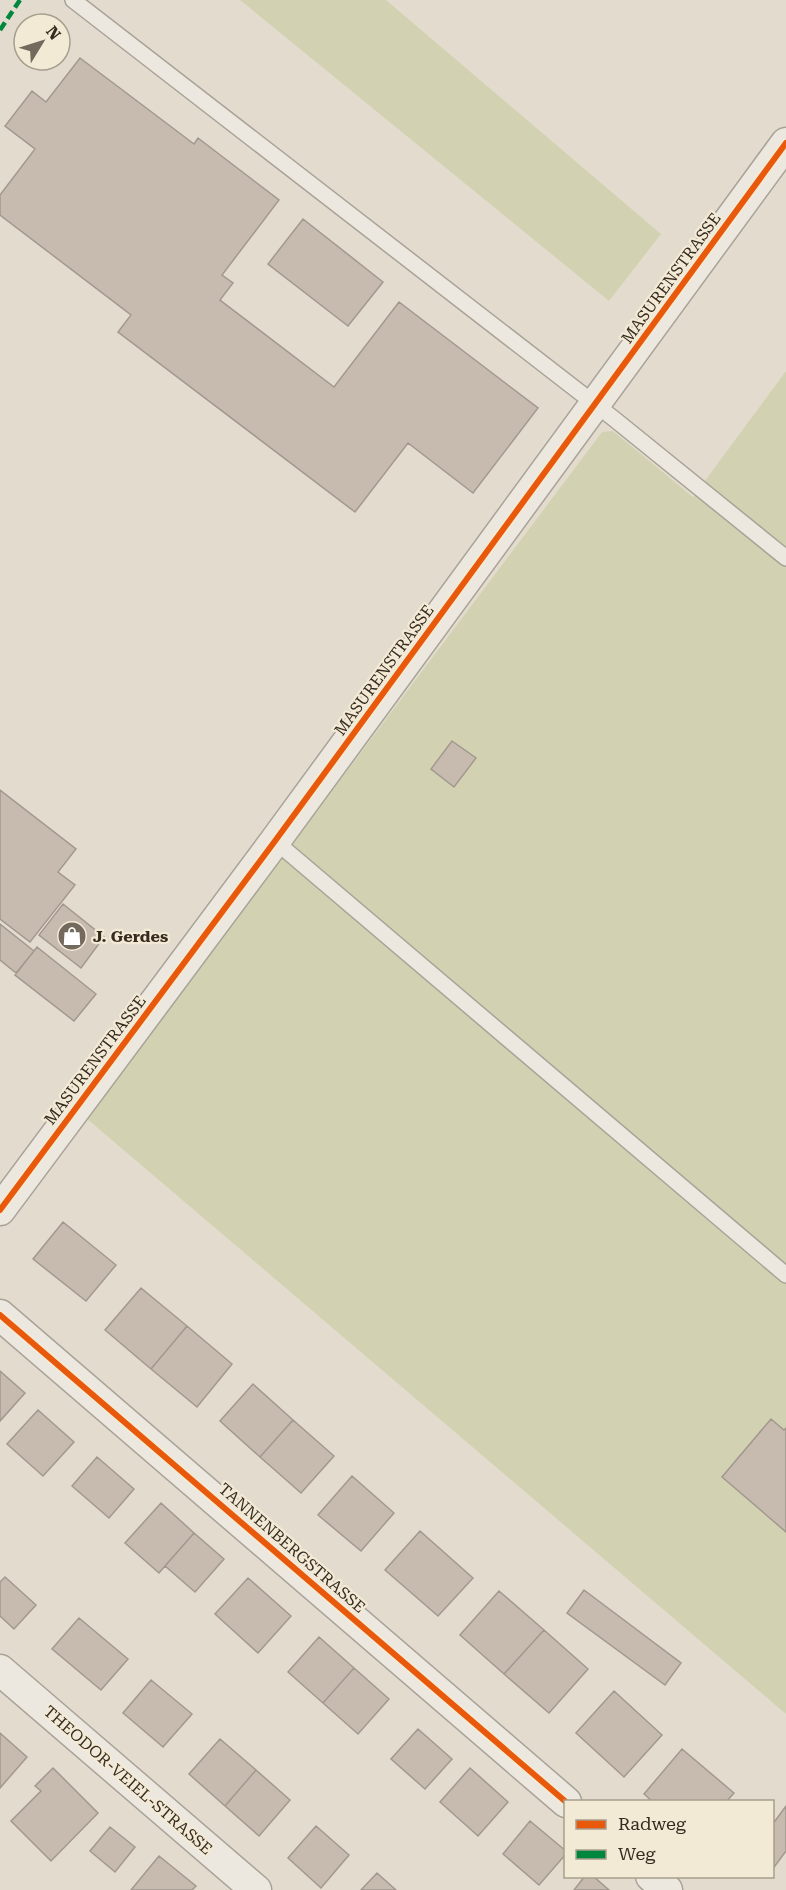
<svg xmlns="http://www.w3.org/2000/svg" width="786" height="1890" font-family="'Roboto Serif',serif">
<rect width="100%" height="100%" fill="#e3dcce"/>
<path fill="#d2d2b2" d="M 240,0 L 386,0 L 661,234 L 609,301 Z
M 786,371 L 786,1714 L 86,1118 L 602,432 L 613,431 L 693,497 Z"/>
<path fill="#c7bbaf" stroke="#a3988e" stroke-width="1.5" d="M 80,58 L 194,144 L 198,138 L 279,200 L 222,275 L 233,283 L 220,300 L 334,387 L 399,302 L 538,408 L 473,493 L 408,443 L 355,512 L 118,332 L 131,315 L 0,215 L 0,195 L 35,149 L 5,126 L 32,91 L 46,102 Z
M 303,219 L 383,282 L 348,326 L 268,264 Z
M 452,741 L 476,758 L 454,787 L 431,769 Z
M 0,790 L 76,849 L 58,872 L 75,885 L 30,942 L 0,919 Z
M 63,904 L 104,937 L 81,968 L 39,935 Z
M 0,924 L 34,951 L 16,973 L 0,960 Z
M 37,947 L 96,994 L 74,1021 L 15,975 Z
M 63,1222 L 116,1265 L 86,1301 L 33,1259 Z
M 141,1288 L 187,1326 L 151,1369 L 105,1330 Z
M 187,1326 L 232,1364 L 197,1407 L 151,1369 Z
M 0,1371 L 25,1393 L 0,1421 Z
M 253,1384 L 293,1420 L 260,1457 L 220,1421 Z
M 38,1410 L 74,1442 L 43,1476 L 7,1444 Z
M 771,1419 L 784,1430 L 786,1428 L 786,1532 L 722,1477 Z
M 293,1420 L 334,1456 L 301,1493 L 260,1457 Z
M 97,1457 L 134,1489 L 109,1518 L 72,1486 Z
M 352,1476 L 394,1513 L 361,1551 L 318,1515 Z
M 161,1503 L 194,1533 L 159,1573 L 125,1543 Z
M 420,1531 L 473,1578 L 438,1616 L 385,1570 Z
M 194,1533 L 224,1559 L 195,1592 L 165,1566 Z
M 5,1577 L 36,1605 L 14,1629 L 0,1616 L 0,1582 Z
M 248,1578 L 291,1616 L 258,1653 L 215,1614 Z
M 584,1590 L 681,1663 L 665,1685 L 567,1613 Z
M 499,1591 L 544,1630 L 504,1674 L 460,1635 Z
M 79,1618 L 128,1659 L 101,1690 L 52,1649 Z
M 544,1630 L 588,1669 L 549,1713 L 504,1674 Z
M 319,1637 L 354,1668 L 323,1703 L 288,1672 Z
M 354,1668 L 389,1699 L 358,1734 L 323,1703 Z
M 151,1680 L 192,1714 L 163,1747 L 123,1713 Z
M 614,1691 L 662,1735 L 624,1777 L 576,1733 Z
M 418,1729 L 452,1759 L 425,1789 L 391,1759 Z
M 0,1733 L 27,1757 L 0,1788 Z
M 220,1739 L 256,1770 L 225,1806 L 189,1774 Z
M 682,1749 L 734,1793 L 726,1802 L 653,1802 L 644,1794 Z
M 53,1768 L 98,1813 L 51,1861 L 11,1821 L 41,1791 L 35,1786 Z
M 470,1768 L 508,1802 L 478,1836 L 440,1802 Z
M 256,1770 L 290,1800 L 259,1836 L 225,1806 Z
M 786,1806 L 786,1851 L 772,1870 L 772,1820 L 775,1821 Z
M 530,1821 L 566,1851 L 566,1854 L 539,1885 L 503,1854 Z
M 316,1826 L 349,1855 L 321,1888 L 288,1858 Z
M 110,1827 L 135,1847 L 115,1872 L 90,1851 Z
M 159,1856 L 196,1886 L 192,1890 L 131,1890 Z
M 377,1873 L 396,1890 L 361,1890 Z
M 585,1876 L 593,1876 L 609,1890 L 574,1890 Z"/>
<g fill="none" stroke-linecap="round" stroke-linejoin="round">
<g stroke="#a9a297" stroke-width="18">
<path id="lane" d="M 73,0 L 613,418 L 786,558
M 275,841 L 786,1275"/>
</g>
<g stroke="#a9a297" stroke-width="33">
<path id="street" d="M 0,1210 L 275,841 L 786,143
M 0,1315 L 566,1802
M 0,1670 L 256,1890
M 651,1876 L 667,1890"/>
</g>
<use href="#lane" stroke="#ece8e0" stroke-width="15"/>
<use href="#street" stroke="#ece8e0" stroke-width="30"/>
<path stroke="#00873e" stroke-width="4.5" stroke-dasharray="9 4.5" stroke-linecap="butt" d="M 0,30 L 20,0"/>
<g stroke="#f3ead6" stroke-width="10">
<path id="cycleway" d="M 0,1210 L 275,841 L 786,143
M 0,1315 L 566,1802"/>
</g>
<use href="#cycleway" stroke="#e8590c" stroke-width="6"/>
</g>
<defs>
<g id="shop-disc" transform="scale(1.5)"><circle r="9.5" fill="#73695d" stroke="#f3ead6"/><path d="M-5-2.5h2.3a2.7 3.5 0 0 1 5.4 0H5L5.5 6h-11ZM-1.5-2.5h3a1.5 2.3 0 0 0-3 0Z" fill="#fff"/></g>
</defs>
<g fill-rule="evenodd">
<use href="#shop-disc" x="72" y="936"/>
</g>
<g text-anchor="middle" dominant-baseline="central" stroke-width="4.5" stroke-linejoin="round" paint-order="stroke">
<g font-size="16" fill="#372b20" stroke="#f3ead6">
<text transform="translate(671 278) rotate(-54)">MASURENSTRASSE</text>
<text transform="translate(384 670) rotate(-54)">MASURENSTRASSE</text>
<text transform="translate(95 1060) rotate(-53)">MASURENSTRASSE</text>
<text transform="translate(292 1548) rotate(41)">TANNENBERGSTRASSE</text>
<text transform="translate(128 1780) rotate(41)">THEODOR-VEIEL-STRASSE</text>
</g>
<g font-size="16" font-weight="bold" fill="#372b20" stroke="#f3ead6" text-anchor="start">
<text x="93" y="936">J. Gerdes</text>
</g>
</g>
<rect x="564" y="1800" width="210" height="78" fill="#f3ead6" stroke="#a89e8d" stroke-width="1.5"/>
<rect x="576" y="1820" width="30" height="9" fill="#e8590c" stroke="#a89e8d" stroke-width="1.5"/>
<text x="618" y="1830" font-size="18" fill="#372b20">Radweg</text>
<rect x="576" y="1850" width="30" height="9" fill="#00873e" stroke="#a89e8d" stroke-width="1.5"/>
<text x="618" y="1860" font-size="18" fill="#372b20">Weg</text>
<g transform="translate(42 42) rotate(52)"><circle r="28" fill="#f3ead6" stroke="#a89e8d" stroke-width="1.5"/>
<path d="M0-4.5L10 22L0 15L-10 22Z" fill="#73695d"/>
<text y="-9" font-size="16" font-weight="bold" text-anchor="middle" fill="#372b20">N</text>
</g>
</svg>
